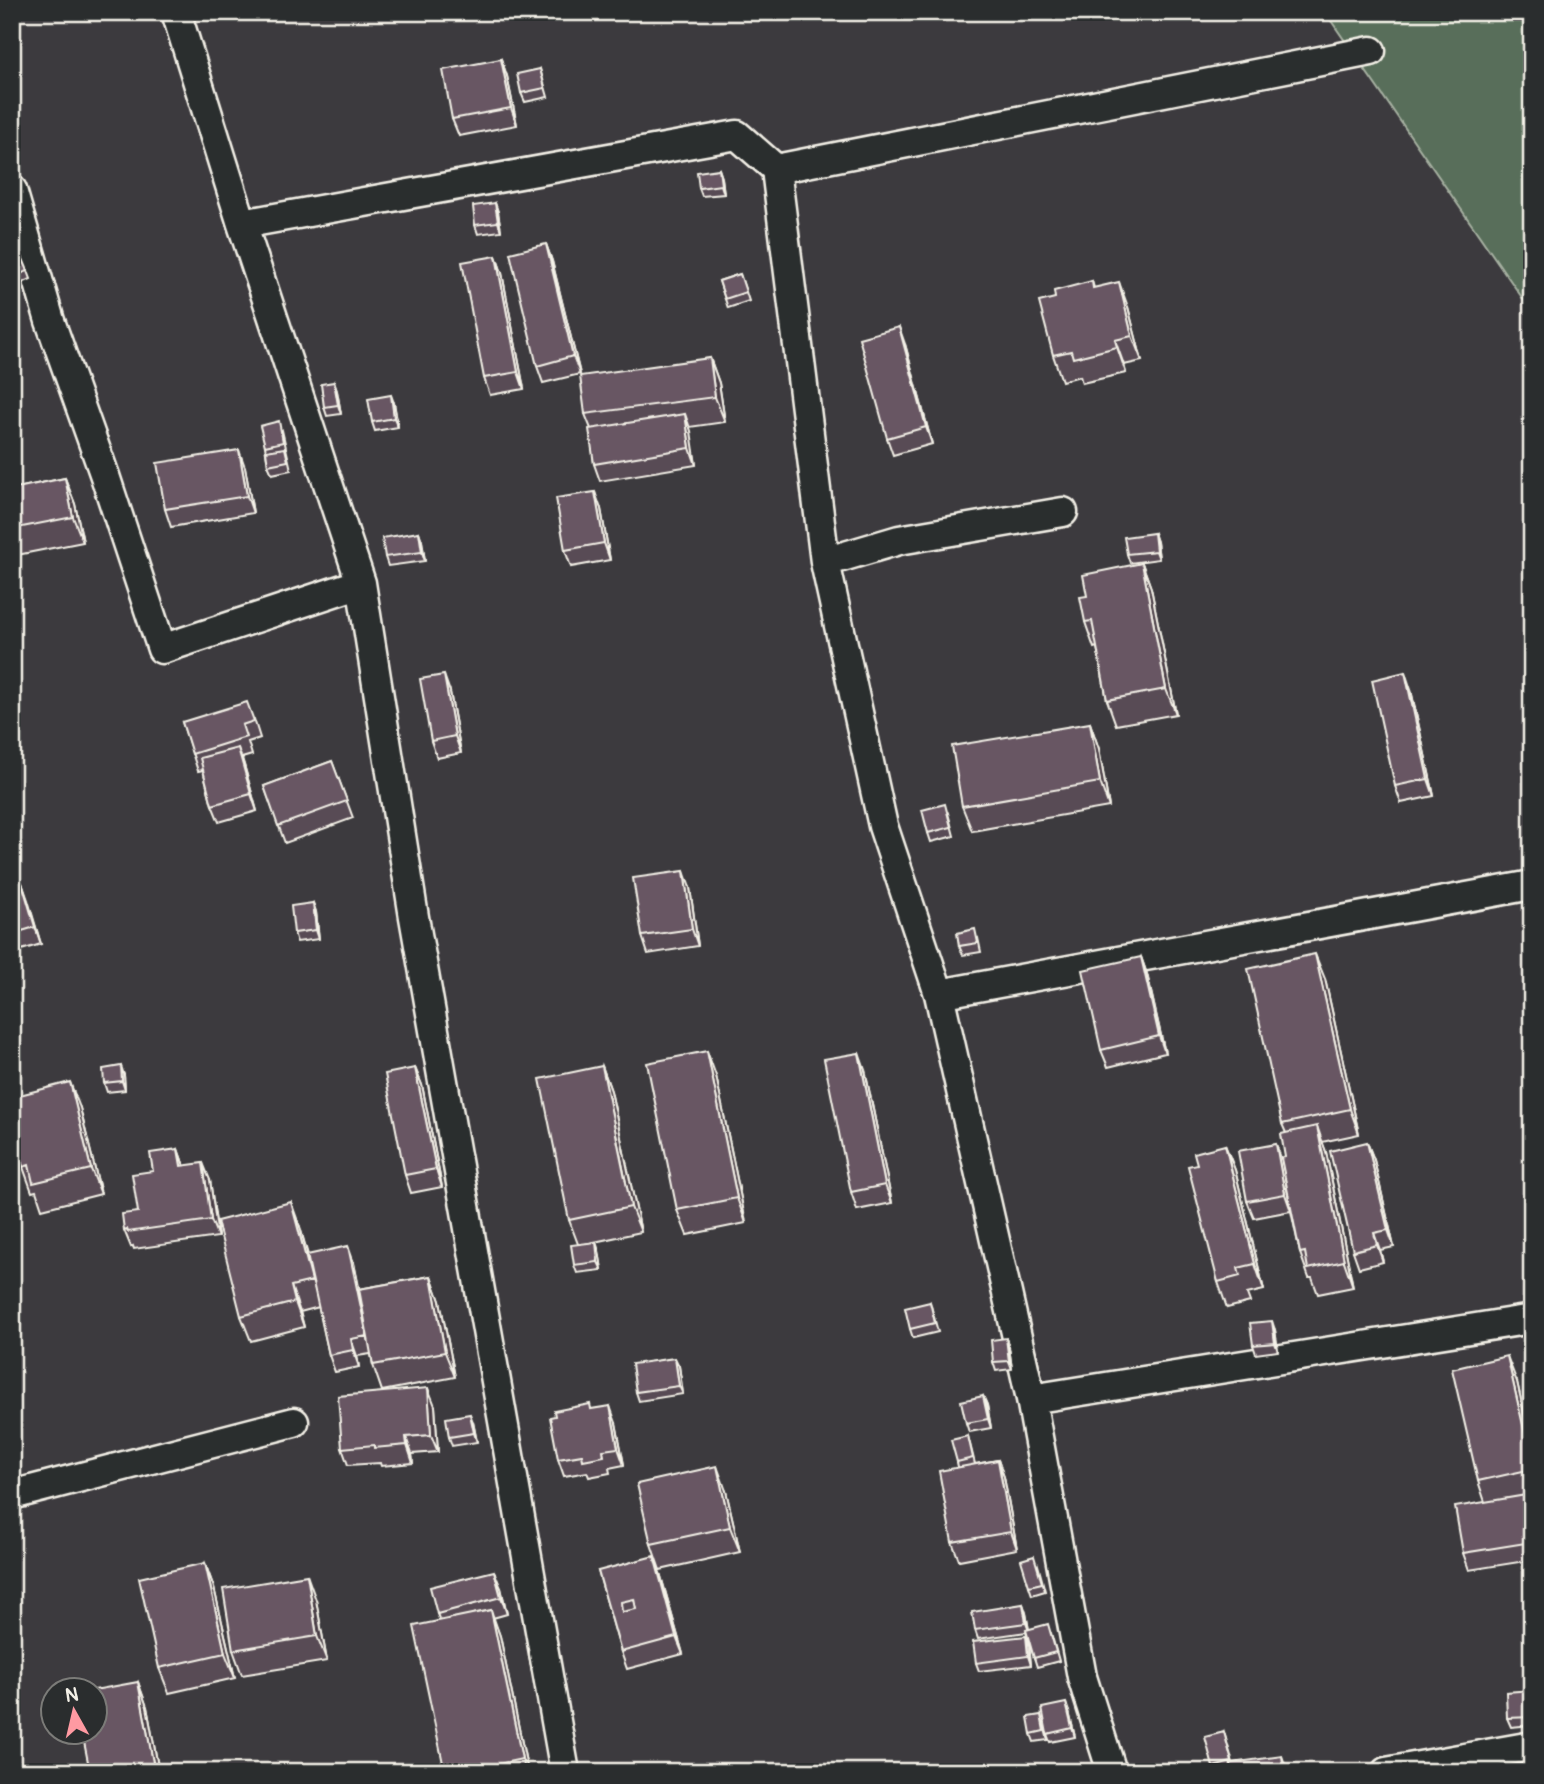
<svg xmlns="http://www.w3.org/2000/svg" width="1544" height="1784" font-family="Pangolin,sans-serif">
<rect width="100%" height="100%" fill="#3c3a3e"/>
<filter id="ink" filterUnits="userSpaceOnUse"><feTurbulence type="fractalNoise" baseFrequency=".0143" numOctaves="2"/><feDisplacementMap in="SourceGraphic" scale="14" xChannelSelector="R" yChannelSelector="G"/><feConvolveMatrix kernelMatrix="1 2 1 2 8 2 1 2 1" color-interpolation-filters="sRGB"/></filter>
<g filter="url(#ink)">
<path fill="#586e5a" stroke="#a6b0a1" stroke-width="2" d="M 1325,12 L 1532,12 L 1532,313 L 1532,312 Z"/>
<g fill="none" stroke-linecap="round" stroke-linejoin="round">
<g stroke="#f4f1e8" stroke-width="33">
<path id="street" d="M 176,12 L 242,224 L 737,135 L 776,169
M 1371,51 L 776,169 L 825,562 L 883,826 L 939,994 L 1532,885
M 12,190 L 50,321 L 105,476 L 162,649 L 361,583
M 242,224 L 361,583 L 414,917 L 565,1772
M 825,562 L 899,540 L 1063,512
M 939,994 L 1031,1399 L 1082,1677 L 1112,1772
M 1031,1399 L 1532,1319
M 12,1495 L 294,1422
M 1386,1772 L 1532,1746"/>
</g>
<use href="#street" stroke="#2a2d2e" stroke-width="28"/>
</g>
<path fill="#594b55" stroke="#f4f1e8" stroke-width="2" d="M 501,59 L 507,76 L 517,125 L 459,136 L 452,119 Z
M 540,69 L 548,97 L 525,102 L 521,93 Z
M 719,169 L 722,178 L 724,194 L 702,196 L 699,188 Z
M 495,203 L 498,212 L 501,231 L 478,234 L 475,225 Z
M 546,244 L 552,261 L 580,374 L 543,383 L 537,366 Z
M 496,256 L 502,273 L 524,389 L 490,395 L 484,378 Z
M 12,258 L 28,271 L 31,279 L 14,287 L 12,284 Z
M 740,274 L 749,301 L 728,308 L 719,281 Z
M 1092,281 L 1094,288 L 1128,307 L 1142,361 L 1124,365 L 1126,373 L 1082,383 L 1080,376 L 1062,381 L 1053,355 L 1055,298 Z
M 905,344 L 932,444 L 893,455 L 887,438 Z
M 710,358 L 719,383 L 725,422 L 689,427 L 696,465 L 600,481 L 594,464 L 591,429 L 585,414 Z
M 334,382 L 337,391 L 341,414 L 327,416 L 324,407 Z
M 394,403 L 398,427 L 375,431 L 372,422 Z
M 282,430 L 291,470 L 272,474 L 268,465 L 265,446 Z
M 245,467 L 253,513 L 171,527 L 165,509 Z
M 65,478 L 75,504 L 83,542 L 12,556 L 12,489 Z
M 601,509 L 610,560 L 571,567 L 565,550 Z
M 419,532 L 422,541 L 425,561 L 388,566 L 385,557 Z
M 1154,533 L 1157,542 L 1159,559 L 1130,563 L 1127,554 Z
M 1142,563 L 1151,588 L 1176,714 L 1116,725 L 1107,700 L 1097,647 L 1094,648 L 1085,622 L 1087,596 Z
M 1411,690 L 1434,796 L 1401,803 L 1395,786 Z
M 450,692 L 461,753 L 437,758 L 431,741 Z
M 254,719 L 260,738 L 248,742 L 252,755 L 242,758 L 257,811 L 219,822 L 212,805 L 203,770 L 198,771 L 182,722 Z
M 1090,723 L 1099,749 L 1109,807 L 972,831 L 962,806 Z
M 332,761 L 353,818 L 285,843 L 264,786 Z
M 948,813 L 954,836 L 931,842 L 928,833 Z
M 22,883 L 41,944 L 12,953 L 12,886 Z
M 690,888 L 698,946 L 648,954 L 642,936 Z
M 313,903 L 316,912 L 319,939 L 297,942 L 294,933 Z
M 978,938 L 981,952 L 963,955 L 959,946 Z
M 1141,957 L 1147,974 L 1165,1053 L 1108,1067 L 1101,1050 Z
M 1325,979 L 1359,1134 L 1322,1142 L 1326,1152 L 1353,1287 L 1318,1294 L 1312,1278 L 1309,1278 L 1300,1253 L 1291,1211 L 1254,1218 L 1247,1201 L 1281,1158 L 1285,1157 L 1286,1133 L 1282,1124 Z
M 602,1066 L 611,1091 L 641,1232 L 585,1244 L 599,1251 L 602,1270 L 577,1273 L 574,1265 L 578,1244 L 569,1220 Z
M 415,1068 L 422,1085 L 442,1187 L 411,1193 L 405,1175 Z
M 865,1070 L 892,1203 L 857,1210 L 851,1192 Z
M 124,1075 L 125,1090 L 107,1092 L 104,1083 Z
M 716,1076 L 746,1223 L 687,1235 L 677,1210 Z
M 80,1108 L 101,1194 L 42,1209 L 36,1191 L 32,1192 L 23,1167 Z
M 1367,1142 L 1374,1160 L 1394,1247 L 1380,1250 L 1383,1262 L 1359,1268 L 1353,1251 Z
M 1225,1145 L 1235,1170 L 1264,1290 L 1247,1294 L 1250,1302 L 1227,1308 L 1218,1282 L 1197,1164 Z
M 178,1149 L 184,1166 L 210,1180 L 218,1237 L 134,1249 L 133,1246 L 131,1247 L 124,1230 L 138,1212 L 153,1171 Z
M 300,1227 L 308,1255 L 354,1263 L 359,1289 L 431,1276 L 440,1301 L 455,1377 L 382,1391 L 373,1365 L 371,1354 L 357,1356 L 359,1367 L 335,1372 L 329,1355 L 319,1307 L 300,1312 L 304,1327 L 251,1341 L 241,1316 Z
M 930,1302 L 938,1332 L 913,1338 L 910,1329 Z
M 1275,1330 L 1278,1351 L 1256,1354 L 1253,1345 Z
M 1009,1347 L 1012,1369 L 996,1371 L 993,1362 Z
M 679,1366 L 683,1394 L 639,1401 L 636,1392 Z
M 1517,1382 L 1532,1449 L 1532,1560 L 1469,1570 L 1463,1553 L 1485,1502 L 1478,1481 Z
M 983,1396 L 987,1405 L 991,1428 L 969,1432 L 966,1423 Z
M 435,1406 L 438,1452 L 412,1454 L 413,1463 L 381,1466 L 380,1463 L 348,1465 L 342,1448 Z
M 592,1409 L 616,1423 L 624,1465 L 609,1468 L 610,1473 L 589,1477 L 587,1472 L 564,1476 L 558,1459 Z
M 473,1422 L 477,1442 L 452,1446 L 449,1437 Z
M 968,1436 L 975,1464 L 998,1460 L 1004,1477 L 1017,1549 L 959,1560 L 952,1542 L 958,1467 L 957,1462 Z
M 726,1491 L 740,1552 L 660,1570 L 651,1544 Z
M 205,1563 L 214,1588 L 235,1678 L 169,1693 L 159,1668 Z
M 1038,1565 L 1045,1591 L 1032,1595 L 1029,1586 Z
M 598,1571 L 660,1573 L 683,1654 L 627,1669 L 621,1652 Z
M 501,1588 L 507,1614 L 493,1618 L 500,1636 L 528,1772 L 445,1772 L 444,1768 L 440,1621 L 437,1614 Z
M 316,1600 L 327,1661 L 242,1675 L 233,1650 Z
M 1023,1604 L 1026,1613 L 1029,1630 L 1051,1633 L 1059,1661 L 1037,1667 L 1026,1632 L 978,1639 L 975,1630 Z
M 1026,1636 L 1029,1645 L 1031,1665 L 979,1671 L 976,1663 Z
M 138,1682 L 147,1707 L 159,1772 L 90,1772 Z
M 1532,1690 L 1532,1725 L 1511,1727 L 1507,1718 Z
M 1069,1712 L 1075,1737 L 1050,1742 L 1047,1734 Z
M 1041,1715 L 1048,1740 L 1034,1742 L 1031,1734 Z
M 1224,1732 L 1233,1763 L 1285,1764 L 1286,1772 L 1215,1772 L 1213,1767 Z"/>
<path fill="#483d45" stroke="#f4f1e8" stroke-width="2" d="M 501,59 L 507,76 L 517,125 L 511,108 Z
M 719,169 L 722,178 L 724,194 L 721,185 Z
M 495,203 L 498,212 L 501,231 L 498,222 Z
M 546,244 L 552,261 L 580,374 L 573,356 Z
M 496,256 L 502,273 L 524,389 L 518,372 Z
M 1119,282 L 1128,307 L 1142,361 L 1132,336 Z
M 899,327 L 905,344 L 932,444 L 926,427 Z
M 1115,340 L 1124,365 L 1126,373 L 1117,347 Z
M 710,358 L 719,383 L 725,422 L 715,397 Z
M 334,382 L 337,391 L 341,414 L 338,405 Z
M 391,395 L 394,403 L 398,427 L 394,418 Z
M 685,414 L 691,431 L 696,465 L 690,448 Z
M 239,450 L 245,467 L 253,513 L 247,496 Z
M 65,478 L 75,504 L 83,542 L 73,517 Z
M 595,492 L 601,509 L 610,560 L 604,543 Z
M 419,532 L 422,541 L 425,561 L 422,552 Z
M 1154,533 L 1157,542 L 1159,559 L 1156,551 Z
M 1142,563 L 1151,588 L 1176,714 L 1166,689 Z
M 1405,672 L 1411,690 L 1434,796 L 1428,779 Z
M 444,675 L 450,692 L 461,753 L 455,736 Z
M 1090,723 L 1099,749 L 1109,807 L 1100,782 Z
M 238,748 L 244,765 L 257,811 L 251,794 Z
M 684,871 L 690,888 L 698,946 L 692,929 Z
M 22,883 L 28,900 L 41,944 L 35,927 Z
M 313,903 L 316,912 L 319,939 L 316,930 Z
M 1315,954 L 1325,979 L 1359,1134 L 1350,1109 Z
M 1141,957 L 1147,974 L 1165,1053 L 1159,1036 Z
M 707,1051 L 716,1076 L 746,1223 L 737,1198 Z
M 859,1053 L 865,1070 L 892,1203 L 885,1185 Z
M 121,1066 L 124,1075 L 125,1090 L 122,1081 Z
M 602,1066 L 611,1091 L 641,1232 L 631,1207 Z
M 415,1068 L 422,1085 L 442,1187 L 436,1169 Z
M 70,1082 L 80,1108 L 101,1194 L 91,1169 Z
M 1317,1126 L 1326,1152 L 1353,1287 L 1344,1261 Z
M 1367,1142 L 1374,1160 L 1394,1247 L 1388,1230 Z
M 1276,1144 L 1282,1161 L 1291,1211 L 1285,1194 Z
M 1225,1145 L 1235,1170 L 1264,1290 L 1255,1264 Z
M 178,1149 L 184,1166 L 181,1166 Z
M 203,1163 L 210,1180 L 218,1237 L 211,1220 Z
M 291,1202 L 300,1227 L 321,1306 L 312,1281 Z
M 1374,1233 L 1380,1250 L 1383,1262 L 1377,1245 Z
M 596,1242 L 599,1251 L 602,1270 L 598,1262 Z
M 348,1246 L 354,1263 L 373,1353 L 367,1336 Z
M 431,1276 L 440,1301 L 455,1377 L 445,1352 Z
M 291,1286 L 300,1312 L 304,1327 L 295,1302 Z
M 1272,1321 L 1275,1330 L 1278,1351 L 1275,1343 Z
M 1006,1338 L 1009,1347 L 1012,1369 L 1009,1361 Z
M 351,1339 L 357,1356 L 359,1367 L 353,1350 Z
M 1507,1356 L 1517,1382 L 1532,1449 L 1532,1464 Z
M 675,1358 L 679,1366 L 683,1394 L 679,1386 Z
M 428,1388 L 435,1406 L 438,1452 L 431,1435 Z
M 983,1396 L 987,1405 L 991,1428 L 988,1419 Z
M 610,1406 L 616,1423 L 624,1465 L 618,1448 Z
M 470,1414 L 473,1422 L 477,1442 L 474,1433 Z
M 406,1437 L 412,1454 L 413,1463 L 407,1445 Z
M 998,1460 L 1004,1477 L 1017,1549 L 1011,1532 Z
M 717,1466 L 726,1491 L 740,1552 L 730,1527 Z
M 654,1556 L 660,1573 L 683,1654 L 676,1637 Z
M 205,1563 L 214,1588 L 235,1678 L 225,1653 Z
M 494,1571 L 501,1588 L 507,1614 L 501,1597 Z
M 307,1575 L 316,1600 L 327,1661 L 317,1636 Z
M 1023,1604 L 1026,1613 L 1029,1631 L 1026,1623 Z
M 491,1610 L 500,1636 L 528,1772 L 526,1772 L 522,1759 Z
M 1026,1636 L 1029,1645 L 1031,1665 L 1028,1656 Z
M 138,1682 L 147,1707 L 159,1772 L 156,1772 L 154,1768 Z
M 1066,1703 L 1069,1712 L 1075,1737 L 1072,1728 Z
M 1282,1756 L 1285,1764 L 1286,1772 L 1285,1772 L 1284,1769 Z"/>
<path fill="#675763" stroke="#f4f1e8" stroke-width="2" fill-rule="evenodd" d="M 501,59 L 511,108 L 452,119 L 443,70 Z
M 540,69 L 545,88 L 521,93 L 517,74 Z
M 719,169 L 721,185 L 699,188 L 697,172 Z
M 495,203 L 498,222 L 475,225 L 473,206 Z
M 546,244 L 573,356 L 537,366 L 510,253 Z
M 21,254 L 28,271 L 12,277 L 12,258 Z
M 496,256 L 518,372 L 484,378 L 462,262 Z
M 740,274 L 746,292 L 725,299 L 719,281 Z
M 1092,281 L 1093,288 L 1119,282 L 1132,336 L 1115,340 L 1117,347 L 1073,358 L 1071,351 L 1053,355 L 1039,302 L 1055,298 L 1054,291 Z
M 899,327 L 926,427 L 887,438 L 859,338 Z
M 710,358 L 715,397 L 585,414 L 580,376 Z
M 334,382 L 338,405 L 324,407 L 321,384 Z
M 391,395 L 394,418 L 372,422 L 368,399 Z
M 685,414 L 690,448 L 594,464 L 589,429 Z
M 279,421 L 283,442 L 265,446 L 260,426 Z
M 285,448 L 288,461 L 268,465 L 266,451 Z
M 239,450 L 247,496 L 165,509 L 157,463 Z
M 65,478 L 73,517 L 12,529 L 12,489 Z
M 595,492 L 604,543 L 565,550 L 556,498 Z
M 419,532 L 422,552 L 385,557 L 382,538 Z
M 1154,533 L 1156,551 L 1127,554 L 1124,537 Z
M 1142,563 L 1166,689 L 1107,700 L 1092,621 L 1085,622 L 1080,597 L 1087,596 L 1083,575 Z
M 1405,672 L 1428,779 L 1395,786 L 1372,680 Z
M 444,675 L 455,736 L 431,741 L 420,679 Z
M 247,702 L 254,721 L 242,725 L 246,737 L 192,754 L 182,722 Z
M 1090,723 L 1100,782 L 962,806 L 952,746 Z
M 238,748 L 251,794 L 212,805 L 200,758 Z
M 332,761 L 347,801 L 278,826 L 264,786 Z
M 945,804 L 951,827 L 928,833 L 922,810 Z
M 684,871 L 692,929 L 642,936 L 633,878 Z
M 22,883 L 35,927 L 12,934 L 12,886 Z
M 313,903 L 316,930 L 294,933 L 291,906 Z
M 975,929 L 978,943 L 959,946 L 957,933 Z
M 1315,954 L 1350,1109 L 1282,1124 L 1248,969 Z
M 1141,957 L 1159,1036 L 1101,1050 L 1083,970 Z
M 707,1051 L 737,1198 L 677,1210 L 647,1063 Z
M 859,1053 L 885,1185 L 851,1192 L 824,1059 Z
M 121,1066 L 122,1081 L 104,1083 L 103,1069 Z
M 602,1066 L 631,1207 L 569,1220 L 540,1079 Z
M 415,1068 L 436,1169 L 405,1175 L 385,1074 Z
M 70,1082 L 91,1169 L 33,1183 L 29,1165 L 23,1167 L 12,1123 L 12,1114 L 16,1113 L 12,1097 Z
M 1317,1126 L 1344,1261 L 1308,1269 L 1305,1252 L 1300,1253 L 1281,1158 L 1285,1157 L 1281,1134 Z
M 1367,1142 L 1388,1230 L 1374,1233 L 1377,1245 L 1353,1251 L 1330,1151 Z
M 1276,1144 L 1285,1194 L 1247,1201 L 1238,1151 Z
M 1225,1145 L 1255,1264 L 1238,1268 L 1240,1276 L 1218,1282 L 1188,1166 L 1197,1164 L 1194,1153 Z
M 178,1149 L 181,1166 L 203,1163 L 211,1220 L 128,1232 L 127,1229 L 124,1230 L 122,1214 L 138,1212 L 132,1174 L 153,1171 L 150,1153 Z
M 291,1202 L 312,1281 L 291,1286 L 295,1302 L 241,1316 L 217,1221 Z
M 596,1242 L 598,1262 L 574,1265 L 571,1245 Z
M 348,1246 L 367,1336 L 351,1339 L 353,1350 L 329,1355 L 307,1255 Z
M 431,1276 L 445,1352 L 373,1365 L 359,1289 Z
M 930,1302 L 935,1323 L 910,1329 L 905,1308 Z
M 1272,1321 L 1275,1343 L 1253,1345 L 1250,1323 Z
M 1006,1338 L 1009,1361 L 993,1362 L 991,1340 Z
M 1507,1356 L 1532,1464 L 1532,1469 L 1478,1481 L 1452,1369 Z
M 675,1358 L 679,1386 L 636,1392 L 632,1364 Z
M 428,1388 L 431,1435 L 406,1437 L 407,1445 L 374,1448 L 374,1445 L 342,1448 L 338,1396 Z
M 983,1396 L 988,1419 L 966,1423 L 961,1401 Z
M 590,1404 L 591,1409 L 610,1406 L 618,1448 L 603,1450 L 604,1456 L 583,1460 L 582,1455 L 558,1459 L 550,1417 L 555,1416 L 554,1411 Z
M 470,1414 L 474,1433 L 449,1437 L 446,1418 Z
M 968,1436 L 973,1458 L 957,1462 L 951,1440 Z
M 998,1460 L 1011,1532 L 952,1542 L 939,1471 Z
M 717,1466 L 730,1527 L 651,1544 L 637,1484 Z
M 1532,1494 L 1532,1542 L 1463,1553 L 1455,1507 Z
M 654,1556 L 676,1637 L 621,1652 L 598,1571 ZM 634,1599 L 636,1609 L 622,1612 L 621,1602 Z
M 1034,1556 L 1042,1583 L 1029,1586 L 1021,1560 Z
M 205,1563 L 225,1653 L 159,1668 L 139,1578 Z
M 494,1571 L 501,1597 L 437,1614 L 430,1587 Z
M 307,1575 L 317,1636 L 233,1650 L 223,1589 Z
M 1023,1604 L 1026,1623 L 975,1630 L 972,1612 Z
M 491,1610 L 522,1759 L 462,1772 L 452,1772 L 451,1766 L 444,1768 L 414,1626 Z
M 1048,1624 L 1056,1652 L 1034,1658 L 1026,1630 Z
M 1026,1636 L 1028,1656 L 976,1663 L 973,1642 Z
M 138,1682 L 154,1768 L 138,1772 L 90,1772 L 82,1732 L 94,1732 L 94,1690 Z
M 1532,1690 L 1532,1717 L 1507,1718 L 1506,1692 Z
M 1066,1703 L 1072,1728 L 1047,1734 L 1042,1708 Z
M 1041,1715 L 1044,1731 L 1031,1734 L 1028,1717 Z
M 1224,1732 L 1232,1762 L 1213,1767 L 1205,1737 Z
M 1282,1756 L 1284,1769 L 1264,1772 L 1232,1772 L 1231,1763 Z"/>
</g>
<rect width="1544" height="1784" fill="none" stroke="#2a2d2e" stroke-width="42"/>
<rect x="21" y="21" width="1502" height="1742" fill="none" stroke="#f4f1e8" stroke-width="2.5" filter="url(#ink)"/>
<g transform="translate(74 1711) rotate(352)"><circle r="33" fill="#2a2d2e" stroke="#7b7b78" stroke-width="2"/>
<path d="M0-5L12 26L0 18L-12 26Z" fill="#ff9aa2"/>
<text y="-10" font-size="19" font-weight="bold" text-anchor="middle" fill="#f4f1e8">N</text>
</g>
</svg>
